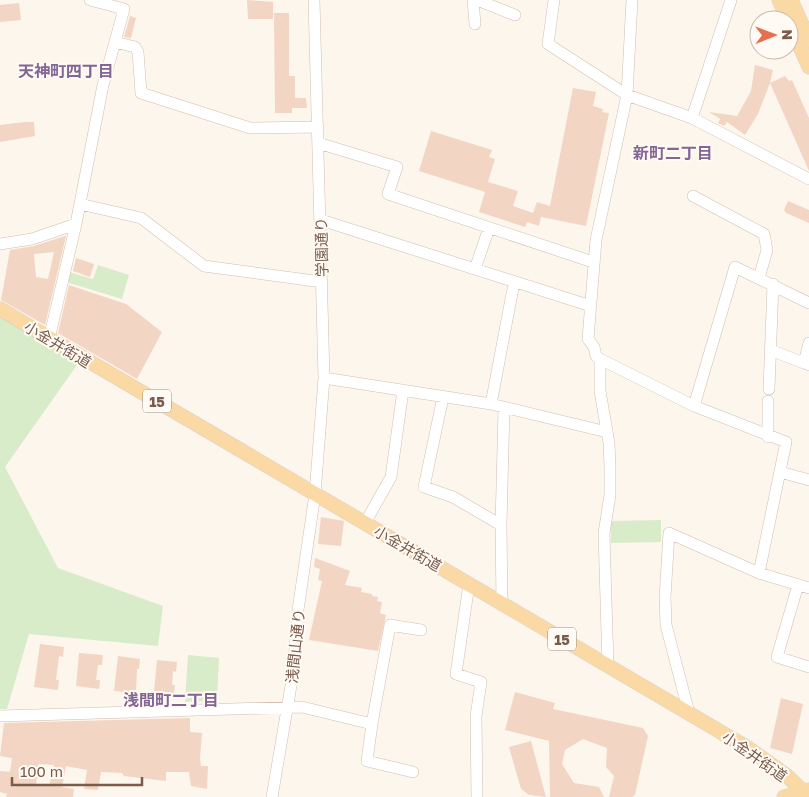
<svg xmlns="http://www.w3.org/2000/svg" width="809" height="797" font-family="'Golos Text','Noto Sans JP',sans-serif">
<rect width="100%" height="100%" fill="#fdf6ec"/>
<path fill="#d8ecc9" d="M 98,265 L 129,275 L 122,299 L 66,282 L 69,272 L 93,279 Z
M 0,313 L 77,365 L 5,467 L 58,568 L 163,606 L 158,646 L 29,634 L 7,709 L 0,709 Z
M 661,520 L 661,542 L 611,543 L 611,521 Z
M 188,655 L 219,658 L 217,700 L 185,702 Z"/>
<path fill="#f3d5c3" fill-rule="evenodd" d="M 247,0 L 273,2 L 273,19 L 248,19 Z
M 19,3 L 21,20 L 0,22 L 0,5 Z
M 274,13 L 289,13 L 289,76 L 295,76 L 295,98 L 306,98 L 307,108 L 292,108 L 292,113 L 275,113 Z
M 130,16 L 136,18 L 131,38 L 124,37 Z
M 755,65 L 773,70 L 770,83 L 785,76 L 789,81 L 792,80 L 809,118 L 809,171 L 770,83 L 758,114 L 745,135 L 727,122 L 724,126 L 718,123 L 720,119 L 709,112 L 737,116 L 751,91 Z
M 573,88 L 596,92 L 593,106 L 603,109 L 602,112 L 609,113 L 586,226 L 541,217 L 539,226 L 527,222 L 525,227 L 479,212 L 485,192 L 419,171 L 431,131 L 492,150 L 489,157 L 495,159 L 488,182 L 518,191 L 513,206 L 533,213 L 537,202 L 550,206 Z
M 25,122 L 34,122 L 35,136 L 0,142 L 0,125 Z
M 788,201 L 809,210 L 809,223 L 786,213 L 784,210 Z
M 65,236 L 66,236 L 45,325 L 1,300 L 10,250 L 34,246 ZM 54,252 L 48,279 L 36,277 L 34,254 Z
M 76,258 L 94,264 L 90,277 L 73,271 Z
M 69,285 L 126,304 L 162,332 L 137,379 L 58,333 Z
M 321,517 L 344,521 L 341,546 L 318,544 Z
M 315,558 L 350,571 L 345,585 L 362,588 L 361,592 L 372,594 L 372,596 L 378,597 L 377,601 L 382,602 L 380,613 L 386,615 L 378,651 L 309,640 L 322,581 L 318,580 L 320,569 L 314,567 Z
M 40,644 L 64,647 L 63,657 L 59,656 L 56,680 L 59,680 L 58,690 L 34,687 Z
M 79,653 L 103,655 L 102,665 L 98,665 L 96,680 L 100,680 L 99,689 L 76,686 Z
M 118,656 L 140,659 L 139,669 L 137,669 L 136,693 L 114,691 Z
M 157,660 L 177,662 L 176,672 L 173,671 L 172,685 L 175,685 L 174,693 L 154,691 Z
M 515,692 L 555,703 L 553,709 L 643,728 L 648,736 L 635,795 L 632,797 L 609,797 L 614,776 L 606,767 L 607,748 L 583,739 L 565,750 L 562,764 L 574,783 L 599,787 L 604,797 L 550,797 L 549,741 L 505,730 Z
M 781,698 L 803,704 L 792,754 L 770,748 Z
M 190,718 L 190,732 L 202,733 L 200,758 L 201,766 L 208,766 L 207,789 L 191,786 L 189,772 L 166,772 L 166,781 L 124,776 L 122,773 L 101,772 L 98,790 L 84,789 L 87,770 L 66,766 L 62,787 L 74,789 L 73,797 L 6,797 L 7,794 L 0,792 L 0,771 L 10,772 L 12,758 L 0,756 L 4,723 ZM 39,764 L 54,765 L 49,786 L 36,784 Z
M 531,741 L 546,797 L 529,795 L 521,789 L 509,747 Z"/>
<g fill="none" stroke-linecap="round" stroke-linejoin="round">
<g stroke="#d1beb0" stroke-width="12">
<path id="minor" d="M 473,0 L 475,24
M 477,0 L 515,15
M 554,0 L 548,44 L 627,95 L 692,118 L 809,179
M 632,0 L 627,95 L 596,240 L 588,339 L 594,347 L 596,356 L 600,359 L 694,406 L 786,442 L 759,573
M 115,42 L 135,47 L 138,52 L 141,93 L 250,128 L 318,127
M 692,118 L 731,0
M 318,143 L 397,167 L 388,194 L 593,262
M 693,196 L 764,234 L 767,250 L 759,278
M 80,204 L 141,218 L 204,266 L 322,282
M 321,220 L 591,306
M 0,244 L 32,239 L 76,224
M 475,269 L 489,228
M 49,339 L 76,224 L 103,85 L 124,9 L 90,0
M 809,343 L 804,363 L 809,365
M 770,350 L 804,363
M 600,359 L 600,391 L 609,443 L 610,467 L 610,495 L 604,533 L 608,666
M 324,378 L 491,404 L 607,432
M 769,389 L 773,284
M 443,397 L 424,487 L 453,497 L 501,525
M 768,401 L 768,437
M 491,404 L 514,283
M 694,406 L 735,267 L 809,303
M 780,472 L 809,480
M 365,523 L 391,477 L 403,390
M 469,584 L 456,674 L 481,682 L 476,716 L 477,797
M 798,585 L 777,657 L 809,667
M 502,604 L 501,525 L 504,408
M 689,713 L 666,625 L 665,597 L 669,533 L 759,573 L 809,588
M 0,716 L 302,707 L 372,724 L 390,625 L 421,630
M 372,724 L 367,761 L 413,772
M 272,797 L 293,674 L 298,610 L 315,494 L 324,378 L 314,0"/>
</g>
<g stroke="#dad1cd" stroke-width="15">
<path id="major" d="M 779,0 L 788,20
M 791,0 L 809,40
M 789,22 L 809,67
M 0,309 L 748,748 L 786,775 L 809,797
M 784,797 L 809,790"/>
</g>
<use href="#minor" stroke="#fff" stroke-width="11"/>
<use href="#major" stroke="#fbd9a5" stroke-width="14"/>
</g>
<g text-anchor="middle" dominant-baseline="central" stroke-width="4" stroke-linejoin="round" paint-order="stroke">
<g fill="#fffaf3" stroke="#a28b7f" stroke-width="1">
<rect x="143" y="389.5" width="28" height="23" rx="4"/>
<rect x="548" y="627.5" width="28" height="23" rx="4"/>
</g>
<g font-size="14" font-weight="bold" fill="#7a5c4d">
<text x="157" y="401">15</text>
<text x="562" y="639">15</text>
</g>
<g font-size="15" fill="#7a5c4d" stroke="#fffaf3">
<text transform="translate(321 247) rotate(-91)">学園通り</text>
<text transform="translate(58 344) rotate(31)">小金井街道</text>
<text transform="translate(408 548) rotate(30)">小金井街道</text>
<text transform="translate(295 646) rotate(-84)">浅間山通り</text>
<text transform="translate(755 756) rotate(35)">小金井街道</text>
</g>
<g font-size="16" font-weight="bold" fill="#846695" stroke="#fffaf3">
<text x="66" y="71">天神町四丁目</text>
<text x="673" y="153">新町二丁目</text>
<text x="171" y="700">浅間町二丁目</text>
</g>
</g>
<g transform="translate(774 35) rotate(89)"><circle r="24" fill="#fffaf3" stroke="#cabbb1"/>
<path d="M0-4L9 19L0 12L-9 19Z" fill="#e76f51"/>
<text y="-8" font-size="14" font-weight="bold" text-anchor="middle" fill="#7a5c4d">N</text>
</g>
<path d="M12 777v8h130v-8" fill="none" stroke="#7a5c4d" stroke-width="2.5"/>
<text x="20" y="777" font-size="15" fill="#7a5c4d" stroke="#fffaf3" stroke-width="4" paint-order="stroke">100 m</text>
</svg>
